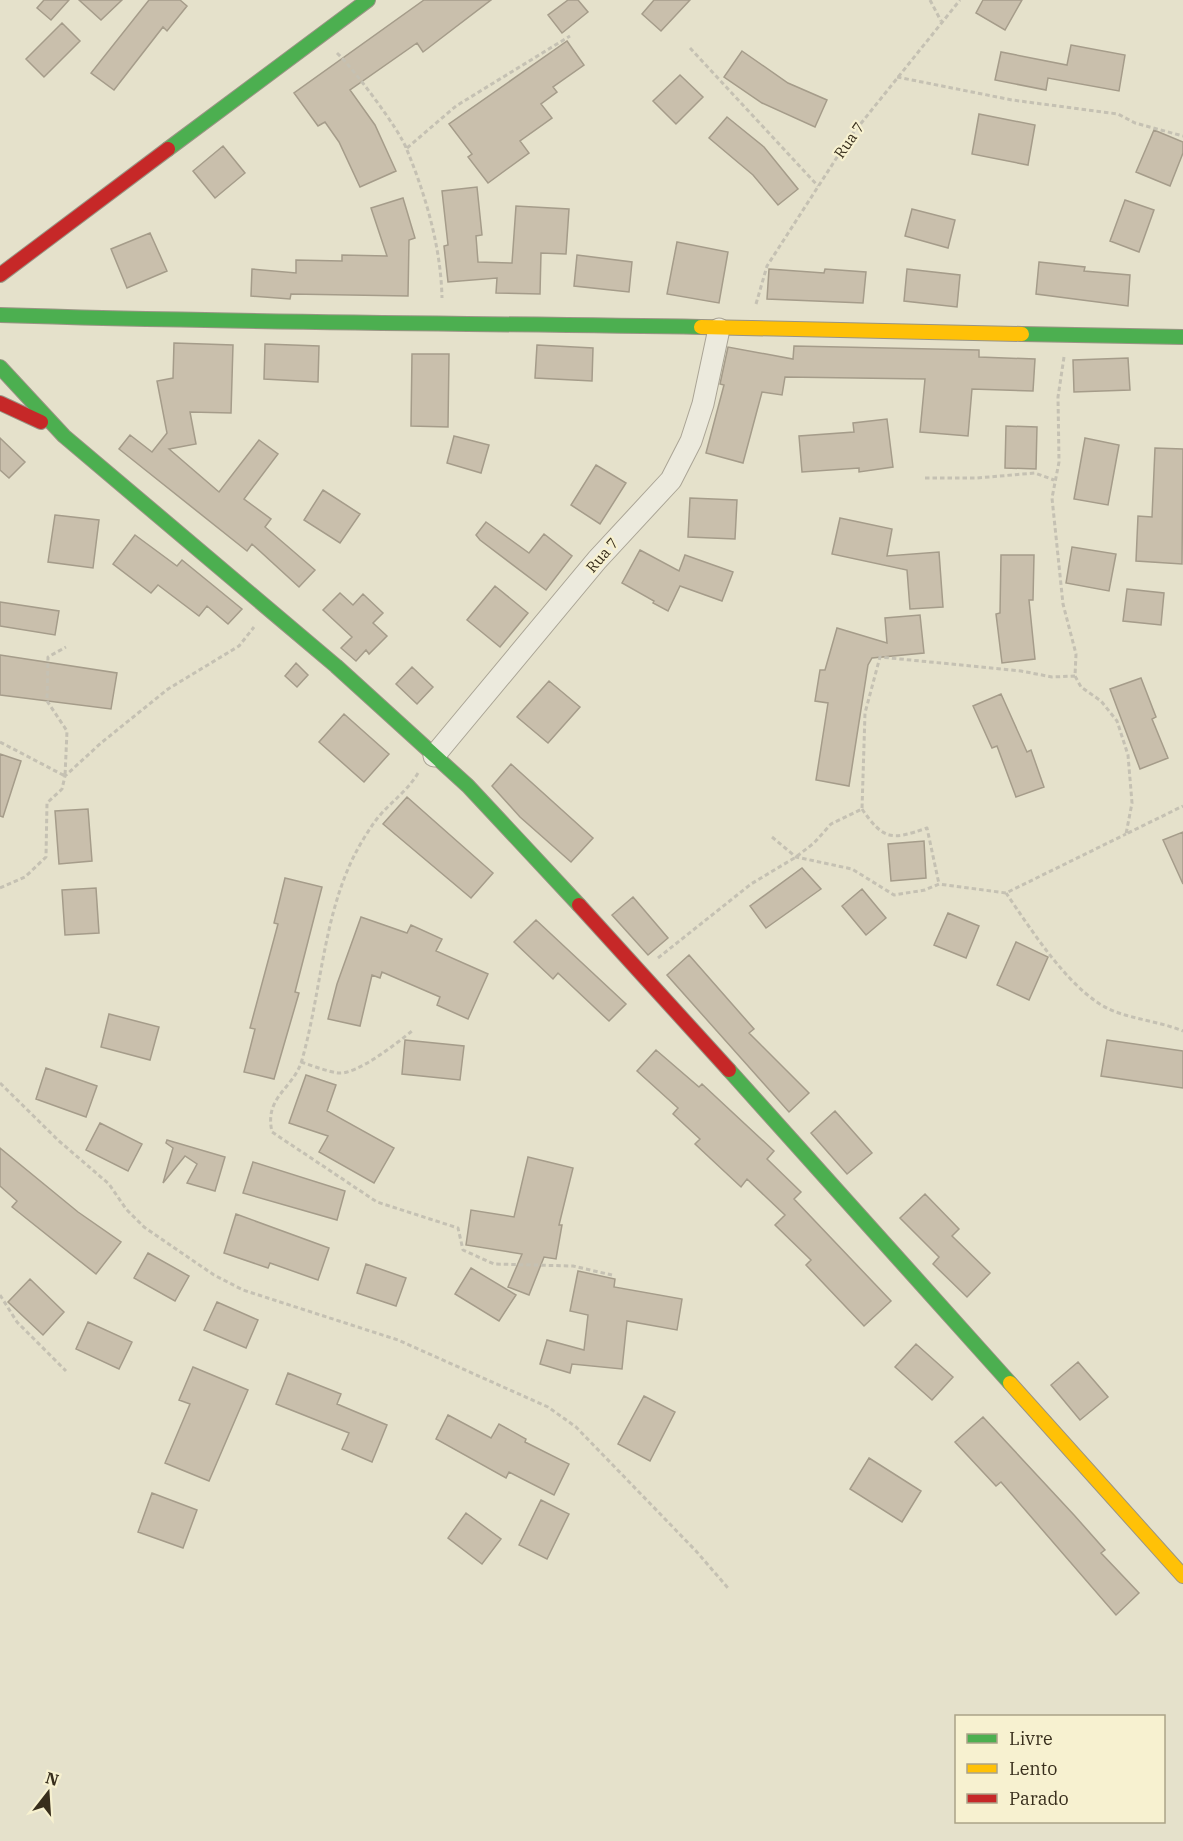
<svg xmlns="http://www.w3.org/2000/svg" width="1183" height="1841" font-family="'IBM Plex Serif',serif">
<rect width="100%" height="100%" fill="#e5e1cb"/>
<path fill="#c9bfac" stroke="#a59c8a" stroke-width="1.5" d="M 44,0 L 69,0 L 51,20 L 37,8 Z
M 79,0 L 122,0 L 101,20 Z
M 149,0 L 180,0 L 187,6 L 167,31 L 163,27 L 114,90 L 91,73 Z
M 424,0 L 491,0 L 423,52 L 417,43 L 350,90 L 375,125 L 396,171 L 360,187 L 339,142 L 325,122 L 318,126 L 294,93 Z
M 568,0 L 578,0 L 588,12 L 562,33 L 548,15 Z
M 654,0 L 690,0 L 661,31 L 642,14 Z
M 983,0 L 1022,0 L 1005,30 L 976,13 Z
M 62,23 L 80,41 L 44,77 L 26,59 Z
M 567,41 L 584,65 L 553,87 L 557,92 L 541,104 L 552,118 L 520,141 L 529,153 L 488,183 L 468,157 L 472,154 L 449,124 Z
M 1071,45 L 1125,55 L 1119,91 L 1048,78 L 1046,90 L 995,80 L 1001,52 L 1067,65 Z
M 742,51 L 788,83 L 827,100 L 815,127 L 762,103 L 724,77 Z
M 680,75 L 703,97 L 676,124 L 653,101 Z
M 979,114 L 1035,125 L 1028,165 L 972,154 Z
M 727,117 L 764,147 L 798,189 L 778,205 L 753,175 L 709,138 Z
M 1154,130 L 1183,142 L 1183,153 L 1170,186 L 1136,172 Z
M 223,146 L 245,173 L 215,198 L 193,171 Z
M 477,187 L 482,235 L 476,236 L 478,262 L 512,263 L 516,206 L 569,209 L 566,254 L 541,253 L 540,294 L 496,293 L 497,278 L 448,282 L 444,246 L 448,245 L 442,191 Z
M 403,198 L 415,238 L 409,240 L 408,296 L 291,294 L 290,299 L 251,296 L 252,269 L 296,273 L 296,260 L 342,261 L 342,255 L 387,256 L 371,208 Z
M 1125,200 L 1154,210 L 1139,252 L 1110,241 Z
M 912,209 L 955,220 L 948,248 L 905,236 Z
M 150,233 L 167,271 L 127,288 L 111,249 Z
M 677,242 L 728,252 L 719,303 L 667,294 Z
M 577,255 L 632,262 L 629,292 L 574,286 Z
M 1039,262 L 1085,267 L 1084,271 L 1130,275 L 1128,306 L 1036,294 Z
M 769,269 L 824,273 L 825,269 L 866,272 L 863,303 L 767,299 Z
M 907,269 L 960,275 L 957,307 L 904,301 Z
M 174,343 L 233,345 L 231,413 L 190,412 L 196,444 L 169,449 L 219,492 L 259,440 L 278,454 L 244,499 L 271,519 L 265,527 L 315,570 L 299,587 L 252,544 L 247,551 L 119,449 L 130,435 L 152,452 L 167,433 L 157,381 L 173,378 Z
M 265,344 L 319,346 L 318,382 L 264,379 Z
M 537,345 L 593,348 L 592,381 L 535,378 Z
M 794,346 L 979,350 L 979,357 L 1035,359 L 1033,391 L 972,389 L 968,436 L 920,432 L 925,379 L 785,377 L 782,395 L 762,392 L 743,463 L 706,453 L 724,385 L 720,384 L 728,347 L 793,359 Z
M 412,354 L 449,354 L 448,427 L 411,426 Z
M 1128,358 L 1130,390 L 1074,392 L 1073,360 Z
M 887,419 L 893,467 L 859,472 L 859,468 L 802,472 L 799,436 L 854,432 L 853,423 Z
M 1006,426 L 1037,427 L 1036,469 L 1005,468 Z
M 454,436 L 489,445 L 481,473 L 447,463 Z
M 0,438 L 25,462 L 9,478 L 0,470 Z
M 1085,438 L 1119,445 L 1108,505 L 1074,499 Z
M 1155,448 L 1183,449 L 1182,564 L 1136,561 L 1138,516 L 1152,517 Z
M 596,465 L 626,483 L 600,524 L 571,505 Z
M 323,490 L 360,514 L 340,543 L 304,520 Z
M 690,498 L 737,500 L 735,539 L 688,537 Z
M 55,515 L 99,520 L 93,568 L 48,562 Z
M 840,518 L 892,529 L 887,556 L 939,552 L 943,607 L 910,609 L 907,570 L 832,554 Z
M 486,522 L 529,553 L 544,534 L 572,556 L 546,590 L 480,540 L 476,535 Z
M 135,535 L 177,566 L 182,560 L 242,609 L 228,624 L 207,606 L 199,616 L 158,585 L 151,593 L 113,564 Z
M 1072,547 L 1116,554 L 1109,591 L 1066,583 Z
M 640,550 L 679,571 L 685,555 L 733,572 L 722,601 L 680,586 L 668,611 L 653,603 L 654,601 L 622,583 Z
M 1001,555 L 1034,555 L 1033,600 L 1029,600 L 1035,659 L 1002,663 L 996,614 L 1000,613 Z
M 495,586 L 528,613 L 500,647 L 467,620 Z
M 1127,589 L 1164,593 L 1161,625 L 1123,621 Z
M 340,593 L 353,605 L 363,594 L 383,613 L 373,623 L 387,636 L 369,654 L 366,650 L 356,661 L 341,648 L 352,637 L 323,610 Z
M 0,602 L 59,611 L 55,635 L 0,626 Z
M 920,615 L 924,653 L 872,658 L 868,665 L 849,786 L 816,780 L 828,703 L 815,701 L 820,670 L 825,670 L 837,628 L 887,643 L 885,618 Z
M 0,655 L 117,673 L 111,709 L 0,695 Z
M 296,663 L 308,675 L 297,687 L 285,676 Z
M 412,667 L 433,687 L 417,704 L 396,684 Z
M 1141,678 L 1156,717 L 1152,719 L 1168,758 L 1140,769 L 1110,689 Z
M 549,681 L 580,707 L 548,743 L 517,717 Z
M 1001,694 L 1027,752 L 1031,750 L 1044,787 L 1016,797 L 997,746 L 992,748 L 973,706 Z
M 344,714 L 389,754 L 364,782 L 319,742 Z
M 0,754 L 21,761 L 3,817 L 0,816 Z
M 511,764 L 593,838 L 571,862 L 520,817 L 492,786 Z
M 407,797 L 493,873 L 471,898 L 383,824 Z
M 88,809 L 92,861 L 59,864 L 55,811 Z
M 1183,832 L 1183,884 L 1163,840 Z
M 924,841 L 926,878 L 891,881 L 888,844 Z
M 802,868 L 821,889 L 766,928 L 750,906 Z
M 285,878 L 322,887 L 295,992 L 299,993 L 274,1079 L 244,1072 L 255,1029 L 250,1028 L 278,924 L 274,923 Z
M 96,888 L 99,933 L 65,935 L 62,890 Z
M 862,889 L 886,918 L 866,935 L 842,906 Z
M 633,897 L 668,938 L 648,955 L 612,915 Z
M 948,913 L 979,926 L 966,958 L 934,945 Z
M 361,917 L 407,933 L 411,925 L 442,939 L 436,951 L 488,974 L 468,1019 L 437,1005 L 440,997 L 382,972 L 380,978 L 372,975 L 360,1026 L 328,1019 L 337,984 Z
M 536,920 L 626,1004 L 609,1021 L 558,973 L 553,979 L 514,942 Z
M 1016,942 L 1048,957 L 1029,1000 L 997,985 Z
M 689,955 L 754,1029 L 749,1033 L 809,1093 L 789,1112 L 667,975 Z
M 109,1014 L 159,1027 L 150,1060 L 101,1047 Z
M 405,1040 L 464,1046 L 460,1080 L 402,1074 Z
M 1107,1040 L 1183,1051 L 1183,1088 L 1101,1076 Z
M 656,1050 L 699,1087 L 702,1084 L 774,1151 L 767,1159 L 801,1192 L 794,1199 L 891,1301 L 864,1326 L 806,1265 L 811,1260 L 775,1225 L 785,1215 L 747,1179 L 741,1187 L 695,1144 L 700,1139 L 673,1114 L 678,1108 L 637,1071 Z
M 46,1068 L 97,1086 L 86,1117 L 36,1099 Z
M 306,1075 L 336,1085 L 327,1111 L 394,1148 L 374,1183 L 319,1152 L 328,1136 L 289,1123 Z
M 835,1111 L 872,1153 L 847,1174 L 811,1133 Z
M 100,1123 L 142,1144 L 128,1171 L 86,1150 Z
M 167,1140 L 225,1157 L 215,1191 L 187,1183 L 197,1164 L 185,1156 L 163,1183 L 173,1148 L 166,1143 Z
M 0,1148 L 78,1212 L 121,1242 L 96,1274 L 12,1207 L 17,1201 L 0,1186 Z
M 528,1157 L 573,1168 L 559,1225 L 562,1225 L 556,1259 L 544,1257 L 529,1295 L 508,1287 L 522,1254 L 466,1245 L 471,1210 L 514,1217 Z
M 253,1162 L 345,1191 L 337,1220 L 243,1193 Z
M 925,1194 L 959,1229 L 952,1236 L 990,1273 L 967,1297 L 933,1264 L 939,1257 L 900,1218 Z
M 236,1214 L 329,1248 L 318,1280 L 270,1263 L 268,1268 L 224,1253 Z
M 148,1253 L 189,1276 L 175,1301 L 134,1278 Z
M 366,1264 L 406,1278 L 396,1306 L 357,1293 Z
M 471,1268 L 516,1295 L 499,1321 L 455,1294 Z
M 578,1271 L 615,1279 L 614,1287 L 682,1299 L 677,1330 L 627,1321 L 622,1369 L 572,1364 L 570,1373 L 540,1364 L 547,1340 L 584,1350 L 588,1315 L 570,1311 Z
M 30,1279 L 64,1312 L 43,1335 L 8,1302 Z
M 217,1302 L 258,1320 L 246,1348 L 204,1330 Z
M 88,1322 L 132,1342 L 119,1369 L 76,1349 Z
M 916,1344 L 953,1377 L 932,1400 L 895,1367 Z
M 1078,1362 L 1108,1397 L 1080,1420 L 1051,1385 Z
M 193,1367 L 248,1390 L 209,1481 L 165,1463 L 190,1404 L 179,1400 Z
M 288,1373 L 341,1394 L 337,1404 L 387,1425 L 372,1462 L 342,1449 L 349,1433 L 276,1404 Z
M 644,1396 L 675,1412 L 650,1461 L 618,1444 Z
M 448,1415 L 491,1438 L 499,1424 L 526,1439 L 525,1442 L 569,1464 L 554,1495 L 509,1472 L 506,1478 L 436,1439 Z
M 983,1417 L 1074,1515 L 1105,1550 L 1101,1553 L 1139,1593 L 1116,1615 L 1001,1482 L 996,1486 L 955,1442 Z
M 869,1458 L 921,1491 L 902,1522 L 850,1489 Z
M 152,1493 L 197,1510 L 183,1548 L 138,1532 Z
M 541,1500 L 569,1514 L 547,1559 L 519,1545 Z
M 466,1513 L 501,1539 L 482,1564 L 448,1538 Z"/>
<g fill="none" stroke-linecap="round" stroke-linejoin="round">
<g stroke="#aaa495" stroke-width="23">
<path id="street" d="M 434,756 L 597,560 L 671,480 L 691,441 L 703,404 L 719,329"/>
</g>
<g stroke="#999484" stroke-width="16">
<path id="fast" d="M 168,149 L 368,0
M 0,315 C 234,323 468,323 701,327
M 1022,334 L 1183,337
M 0,367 L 64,436 L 336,666 L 468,786 L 579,905
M 729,1070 L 1010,1383"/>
</g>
<g stroke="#999484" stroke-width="16">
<path id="slow" d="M 701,327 L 1022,334
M 1010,1383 L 1183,1576"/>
</g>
<g stroke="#999484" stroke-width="16">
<path id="jam" d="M 0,275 L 168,149
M 0,403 L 41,422
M 579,905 L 729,1070"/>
</g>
<path stroke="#c5c1b3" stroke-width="3" stroke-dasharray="4.5 3" stroke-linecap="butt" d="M 930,0 L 941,21
M 690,48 L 818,186
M 337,53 C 353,68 400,130 407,150 C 426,196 441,248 442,298
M 897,77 L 1012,100 L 1118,114 L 1135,123 L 1183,136
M 407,148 L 456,106 L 570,36
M 756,304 L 767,266 L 850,137 L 960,0
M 1064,357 L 1058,397 L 1059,462 L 1052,498 L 1063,604 L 1076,654 L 1075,676 L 1081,687 L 1101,701 L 1117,721 L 1128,755 L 1132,803 L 1126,834 L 1183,806
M 925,478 L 977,478 L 1035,473 L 1054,480
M 0,742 L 65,776 L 67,731 L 47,701 L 48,657 L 66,647
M 418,773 C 407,792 389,803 376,820 C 368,831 360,844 354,856 C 323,918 321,993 302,1060 C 293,1090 264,1096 272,1132 L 377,1202 L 458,1228 L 463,1250 L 494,1264 L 573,1266 L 612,1275
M 862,809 C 884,841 892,840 927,828 L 939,884
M 772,837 L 796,857 L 852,869 L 894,895 L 925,890 L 939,884 L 1006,893 L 1126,834
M 0,888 L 25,877 L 46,857 L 47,803 L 62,789 L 65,776 L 101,743 L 168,689 L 239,646 L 254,627
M 1006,893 C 1031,929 1073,997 1116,1012 C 1138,1020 1161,1022 1183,1031
M 658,958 L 751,884 L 796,857 L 814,843 L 831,824 L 862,809 L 865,713 L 880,657 L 1021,671 L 1052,677 L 1075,676
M 301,1062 C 313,1066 326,1071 338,1073 C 357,1075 397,1043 412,1031
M 0,1083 L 59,1141 L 109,1184 L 126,1209 L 144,1227 L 214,1275 L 243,1290 L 398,1340 L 548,1407 L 576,1427 L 696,1551 L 728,1588
M 0,1295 L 17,1322 L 66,1371"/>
<use href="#street" stroke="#eceadd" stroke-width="21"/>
<use href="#fast" stroke="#4caf50" stroke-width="14"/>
<use href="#slow" stroke="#ffc107" stroke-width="14"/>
<use href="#jam" stroke="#c62828" stroke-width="14"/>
</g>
<g text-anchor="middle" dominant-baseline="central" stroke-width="4.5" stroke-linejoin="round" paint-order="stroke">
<g font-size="15" fill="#382e1c" stroke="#f7f1d0">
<text transform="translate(849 140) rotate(-55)">Rua 7</text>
<text transform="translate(602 555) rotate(-49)">Rua 7</text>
</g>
</g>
<rect x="955" y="1715" width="210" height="108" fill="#f7f1d0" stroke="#aba388" stroke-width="1.5"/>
<rect x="967" y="1734" width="30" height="9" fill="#4caf50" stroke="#aba388" stroke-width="1.5"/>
<text x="1009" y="1745" font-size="18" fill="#382e1c">Livre</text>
<rect x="967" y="1764" width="30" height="9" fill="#ffc107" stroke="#aba388" stroke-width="1.5"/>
<text x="1009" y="1775" font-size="18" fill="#382e1c">Lento</text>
<rect x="967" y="1794" width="30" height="9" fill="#c62828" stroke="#aba388" stroke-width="1.5"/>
<text x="1009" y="1805" font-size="18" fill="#382e1c">Parado</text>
<g transform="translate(48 1793) rotate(17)" stroke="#f7f1d0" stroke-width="4.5" paint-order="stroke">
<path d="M0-4.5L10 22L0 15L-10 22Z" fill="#382e1c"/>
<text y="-9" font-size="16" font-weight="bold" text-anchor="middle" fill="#382e1c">N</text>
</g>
</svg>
